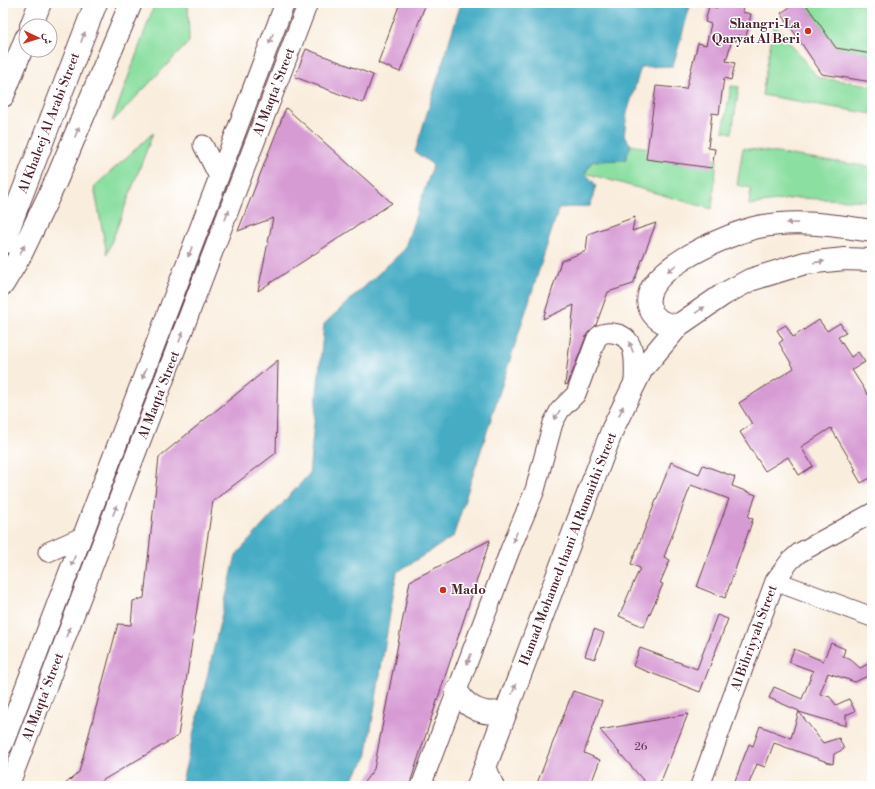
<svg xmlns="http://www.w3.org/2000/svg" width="875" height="789" font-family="'Libre Bodoni',Amiri,serif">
<rect width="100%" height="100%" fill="#fff"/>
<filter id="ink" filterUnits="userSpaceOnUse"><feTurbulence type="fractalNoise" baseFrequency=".025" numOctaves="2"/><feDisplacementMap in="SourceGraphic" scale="8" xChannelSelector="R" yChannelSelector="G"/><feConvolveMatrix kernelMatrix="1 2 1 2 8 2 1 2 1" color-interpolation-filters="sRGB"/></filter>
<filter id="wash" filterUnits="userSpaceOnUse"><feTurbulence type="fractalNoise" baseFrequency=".012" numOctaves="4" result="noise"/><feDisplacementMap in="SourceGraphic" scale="16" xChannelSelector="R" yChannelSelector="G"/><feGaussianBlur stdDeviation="0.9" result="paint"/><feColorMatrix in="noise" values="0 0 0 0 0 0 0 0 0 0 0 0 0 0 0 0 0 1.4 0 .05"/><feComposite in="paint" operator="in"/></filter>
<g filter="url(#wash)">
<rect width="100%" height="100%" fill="#f9eddd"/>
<path fill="#8bdfa1" stroke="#6a7f66" d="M 155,3 L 188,3 L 189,42 L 112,122 Z
M 805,3 L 872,3 L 872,54 L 836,48 Z
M 774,23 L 818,78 L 872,85 L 872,114 L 762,95 Z
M 731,86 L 739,87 L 732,133 L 723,131 Z
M 153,133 L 107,254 L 94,187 Z
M 631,145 L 717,160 L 712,209 L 585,173 L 593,161 L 625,160 Z
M 743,148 L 872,167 L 872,201 L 796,198 L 749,205 L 751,188 L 737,185 Z"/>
<path fill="#44acc4" stroke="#476678" d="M 461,3 L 691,3 L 673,66 L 641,67 L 627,113 L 624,136 L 631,145 L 625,160 L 593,161 L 585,173 L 596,185 L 590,206 L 559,208 L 453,537 L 397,572 L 366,759 L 347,786 L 181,786 L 236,555 L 309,474 L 324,324 L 404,250 L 433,165 L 415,152 Z"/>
<g id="blocks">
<path fill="#d79bd4" d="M 400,3 L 426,3 L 400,72 L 378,63 Z
M 718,3 L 744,5 L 742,12 L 751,14 L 746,37 L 738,35 L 736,41 L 732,40 L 726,61 L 735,63 L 731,80 L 724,78 L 719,114 L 712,113 L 708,148 L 715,149 L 712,168 L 646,159 L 656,86 L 686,89 L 698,43 L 706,45 L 711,24 L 705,22 L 709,6 L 717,8 Z
M 796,3 L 805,3 L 836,48 L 872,54 L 872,82 L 822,74 L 781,13 Z
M 306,49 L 373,75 L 363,103 L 295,77 Z
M 286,108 L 392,203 L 258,291 L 273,218 L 238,231 Z
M 635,217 L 632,231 L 656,223 L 633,284 L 608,292 L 596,325 L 587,334 L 568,384 L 565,385 L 574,305 L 543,319 L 561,261 L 586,251 L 588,234 Z
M 819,320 L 827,331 L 840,323 L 846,333 L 838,337 L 851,357 L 858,352 L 865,362 L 852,370 L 868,395 L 872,392 L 872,477 L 861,483 L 854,471 L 856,470 L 831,428 L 801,447 L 813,466 L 799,475 L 788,457 L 765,471 L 740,432 L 752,424 L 739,403 L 794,368 L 779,343 L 783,340 L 777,330 L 786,325 L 793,337 Z
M 278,360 L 276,453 L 213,501 L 178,736 L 93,786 L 63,786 L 79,772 L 118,624 L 131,625 L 133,601 L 144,598 L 159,457 Z
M 671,462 L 699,474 L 703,465 L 735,477 L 732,486 L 756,495 L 748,517 L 753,519 L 725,598 L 697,587 L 729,499 L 691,485 L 664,557 L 670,560 L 660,583 L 663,584 L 644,627 L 619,616 L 640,568 L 631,564 Z
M 490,540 L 409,786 L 361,786 L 374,769 L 410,581 Z
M 717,615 L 728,619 L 700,692 L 633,666 L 640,648 L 697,669 Z
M 594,629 L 604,633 L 595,659 L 585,656 Z
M 831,643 L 845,649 L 843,656 L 851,660 L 860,668 L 872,662 L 872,674 L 855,682 L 828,673 L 820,694 L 830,697 L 836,705 L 849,699 L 855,711 L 846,715 L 846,726 L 799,712 L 823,743 L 839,738 L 844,749 L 834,754 L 833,764 L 774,743 L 765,767 L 757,764 L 748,786 L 733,786 L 749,744 L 753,746 L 760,726 L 791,738 L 799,711 L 769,698 L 774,687 L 802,699 L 813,671 L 789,662 L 794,649 L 823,661 Z
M 573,691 L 602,701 L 584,753 L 600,760 L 590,786 L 536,786 Z
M 688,714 L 659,786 L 648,786 L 600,730 Z"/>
</g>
</g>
<g filter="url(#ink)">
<use href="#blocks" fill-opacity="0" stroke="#643e46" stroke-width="1"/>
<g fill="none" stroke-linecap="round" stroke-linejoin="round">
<g stroke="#643e46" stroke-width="21">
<path id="minor" d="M 203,145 L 219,177
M 48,552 L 82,537
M 775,581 L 872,617
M 3,745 L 285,3
M 486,765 L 494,786
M 9,786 L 308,3
M 421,786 L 510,550 L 535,490 L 553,423 L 560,410 L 576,394 L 596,340 C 599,334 605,332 612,333 C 639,335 634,366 634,385
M 700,786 L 775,581 L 790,561 L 799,553 L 872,513"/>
</g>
<g stroke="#643e46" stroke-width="24">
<path id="major" d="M 679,325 C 668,325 660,323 653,314 C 625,275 731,233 758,227 C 795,219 834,225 872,231
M 457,691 C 468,710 485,716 506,711
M 478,786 L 613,428 L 642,369 L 679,325 L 724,294 L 750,280 L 805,263 L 845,259 L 872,260"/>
</g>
<g stroke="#643e46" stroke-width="24">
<path id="highway" d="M 31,26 L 40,3
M 3,96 L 26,38
M 3,243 L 96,3
M 3,284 L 21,254 L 56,181 L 131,3"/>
</g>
<use href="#minor" stroke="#fff" stroke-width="19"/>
<use href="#major" stroke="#fff" stroke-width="22"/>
<use href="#highway" stroke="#fff" stroke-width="22"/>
</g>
<defs><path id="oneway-solid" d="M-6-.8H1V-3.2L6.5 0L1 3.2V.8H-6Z"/></defs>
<g fill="#ae9aa0">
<use href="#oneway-solid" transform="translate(83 37) rotate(-69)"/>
<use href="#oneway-solid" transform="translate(271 39) rotate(111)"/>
<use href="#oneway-solid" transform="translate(77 132) rotate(-67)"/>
<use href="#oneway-solid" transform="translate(227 215) rotate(-69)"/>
<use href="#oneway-solid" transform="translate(792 223) rotate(-179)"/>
<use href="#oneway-solid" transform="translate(22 250) rotate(-62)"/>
<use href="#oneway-solid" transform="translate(190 252) rotate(111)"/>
<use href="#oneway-solid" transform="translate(819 262) rotate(-6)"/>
<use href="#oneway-solid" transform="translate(672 268) rotate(143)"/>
<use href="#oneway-solid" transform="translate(700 310) rotate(-34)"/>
<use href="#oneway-solid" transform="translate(181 337) rotate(-69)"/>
<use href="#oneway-solid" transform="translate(631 347) rotate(-112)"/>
<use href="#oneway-solid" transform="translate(144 374) rotate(111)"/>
<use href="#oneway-solid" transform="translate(621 411) rotate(-67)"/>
<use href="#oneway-solid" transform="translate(557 415) rotate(121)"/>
<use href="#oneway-solid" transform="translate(115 510) rotate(-69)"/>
<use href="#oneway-solid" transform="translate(515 537) rotate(112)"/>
<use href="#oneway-solid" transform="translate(73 561) rotate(111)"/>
<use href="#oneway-solid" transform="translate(68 632) rotate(-69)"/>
<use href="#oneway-solid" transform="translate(469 659) rotate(111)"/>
<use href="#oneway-solid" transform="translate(514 689) rotate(-69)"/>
</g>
</g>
<g fill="#c8321e" stroke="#fff" stroke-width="1.5">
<circle cx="808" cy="31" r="4"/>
<circle cx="443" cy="590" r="4"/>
</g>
<g text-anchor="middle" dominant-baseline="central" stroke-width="3" stroke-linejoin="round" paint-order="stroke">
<g font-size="11" fill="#6d3e55">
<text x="641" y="747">26</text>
</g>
<g font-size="13" font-weight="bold" fill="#4a1f2b" stroke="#fff" text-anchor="end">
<text x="800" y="24">Shangri-La<tspan x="800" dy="15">Qaryat Al Beri</tspan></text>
<text x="451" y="590" text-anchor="start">Mado</text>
</g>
<g font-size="13" fill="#4a1f2b" stroke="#fff">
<text transform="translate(274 92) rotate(-69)">Al Maqta' Street</text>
<text transform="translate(49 123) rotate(-69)">Al Khaleej Al Arabi Street</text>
<text transform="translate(159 395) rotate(-69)">Al Maqta' Street</text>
<text transform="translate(568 549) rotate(-69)">Hamad Mohamed thani Al Rumaithi Street</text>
<text transform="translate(754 638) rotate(-70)">Al Bihriyyah Street</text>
<text transform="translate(43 697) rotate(-69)">Al Maqta' Street</text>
</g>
</g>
<rect width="875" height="789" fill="none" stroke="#fff" stroke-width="16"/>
<g transform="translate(38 38) rotate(94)"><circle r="19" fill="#ffffff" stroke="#b7a5aa"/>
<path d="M0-3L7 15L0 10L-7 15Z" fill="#c8321e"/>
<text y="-6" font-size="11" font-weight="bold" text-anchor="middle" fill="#4a1f2b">ش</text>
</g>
</svg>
